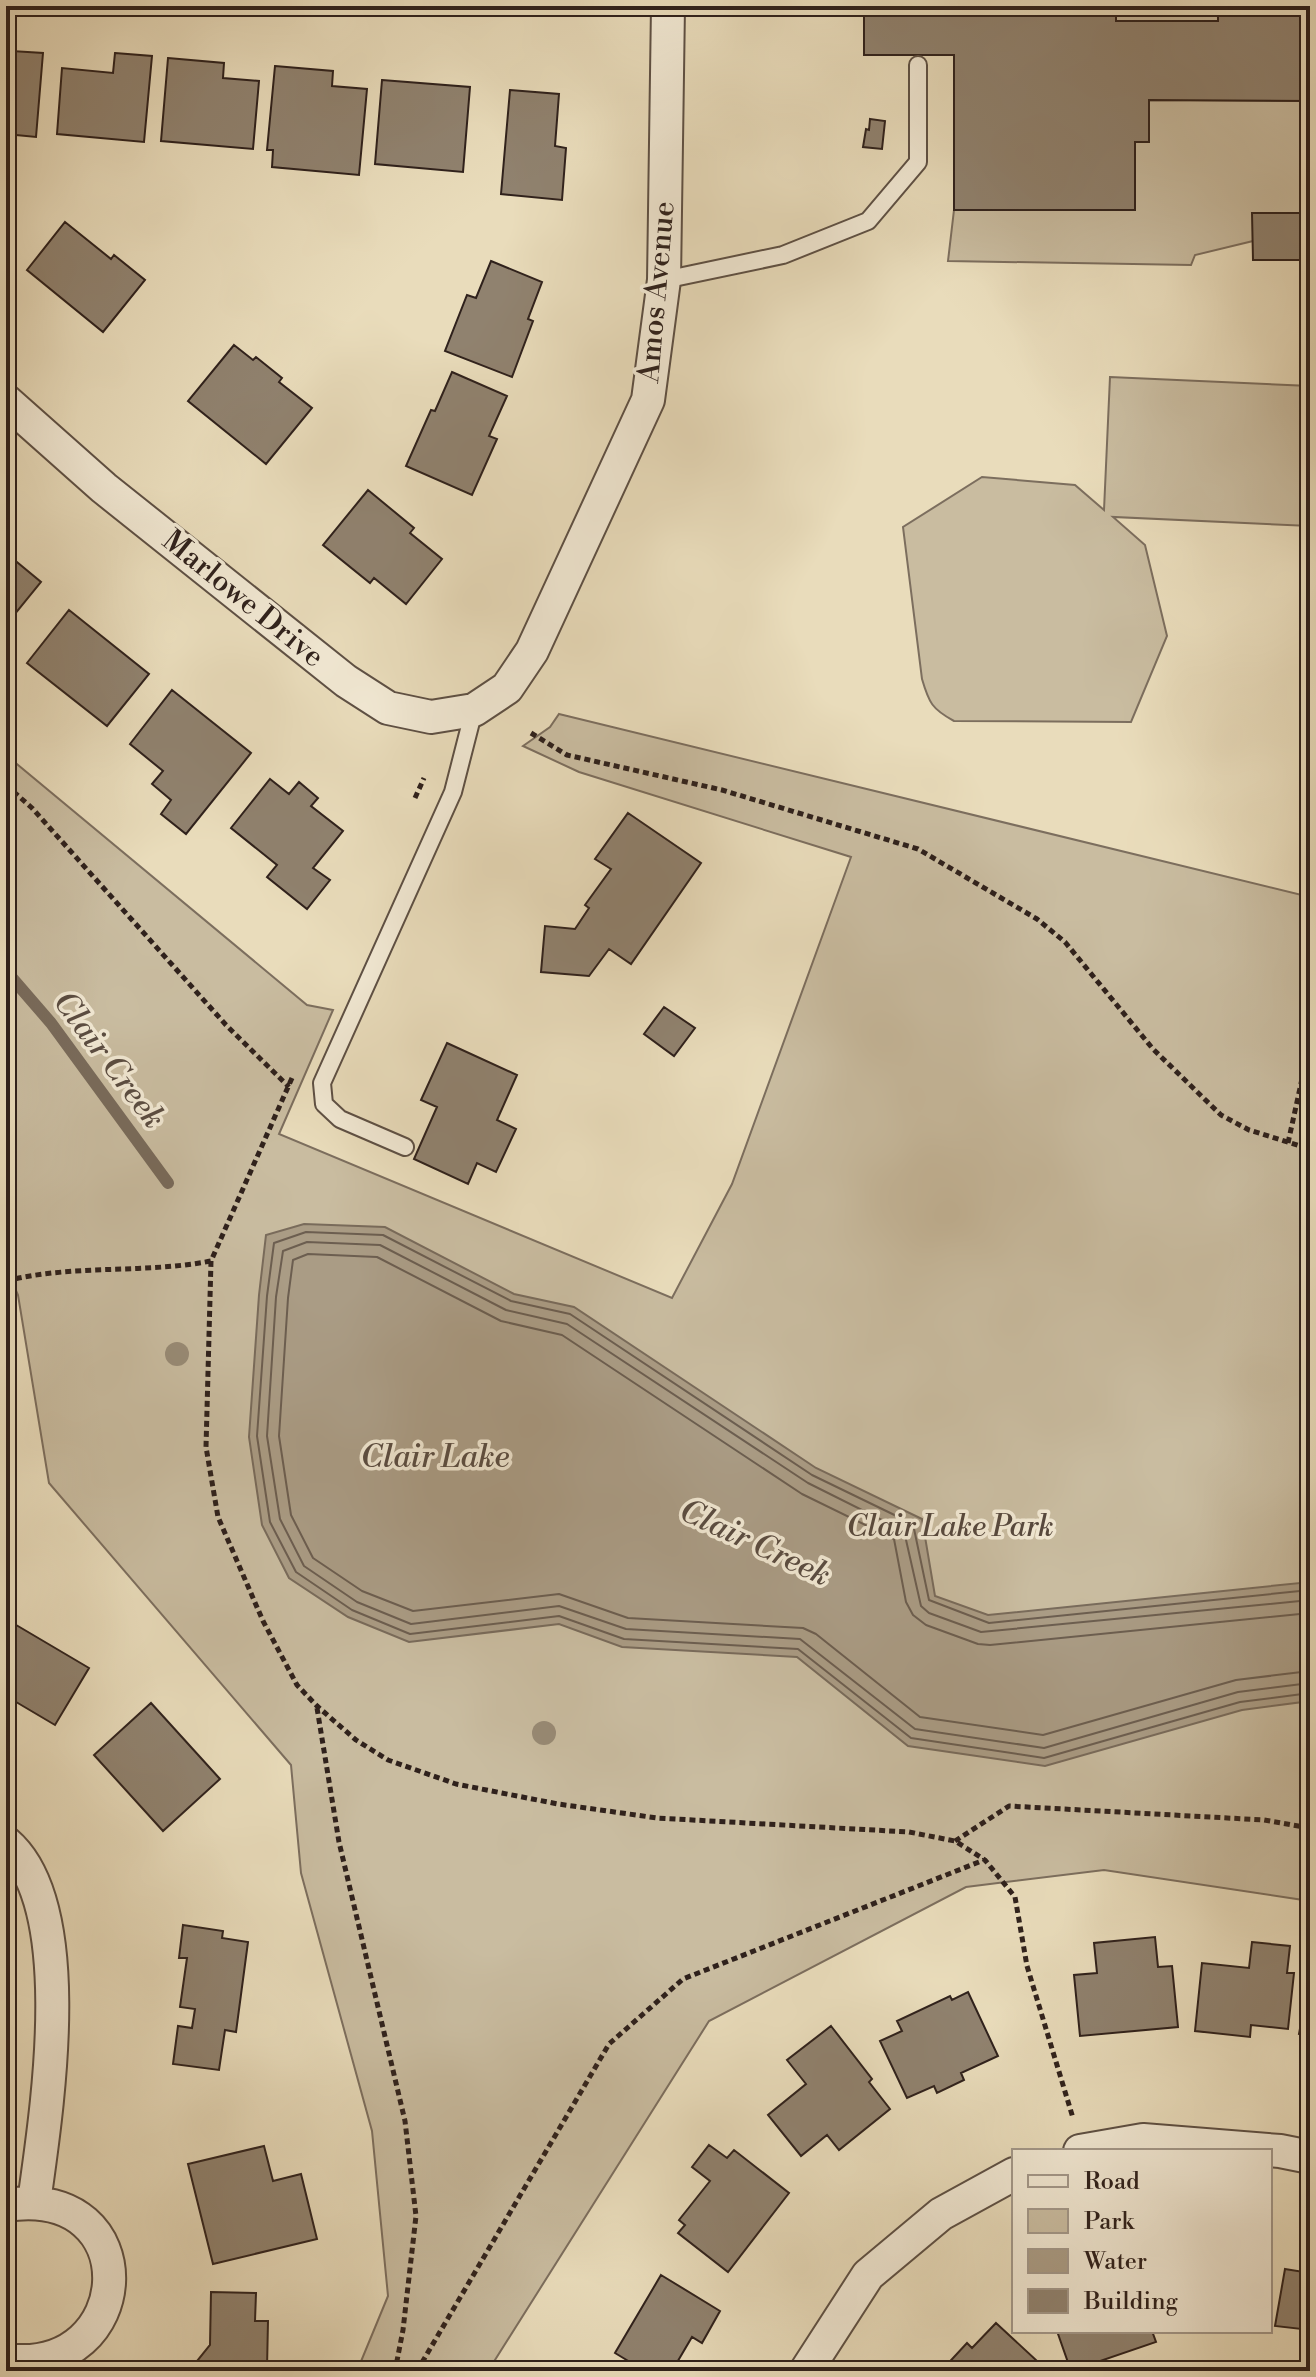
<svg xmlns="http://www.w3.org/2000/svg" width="1316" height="2377" font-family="'Libre Bodoni',serif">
<rect width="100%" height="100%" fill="#e9dcbb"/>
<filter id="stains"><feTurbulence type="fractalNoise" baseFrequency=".0025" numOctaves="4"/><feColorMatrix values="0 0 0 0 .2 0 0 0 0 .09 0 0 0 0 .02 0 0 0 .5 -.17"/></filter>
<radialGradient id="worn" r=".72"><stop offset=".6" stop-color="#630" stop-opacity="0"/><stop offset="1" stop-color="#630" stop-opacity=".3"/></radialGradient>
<path fill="#c9bca0" stroke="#7c6e5e" stroke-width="2" d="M 1116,6 L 1218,6 L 1218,21 L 1116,21 Z
M 1149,100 L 1310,101 L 1310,213 L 1253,241 L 1195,255 L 1191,265 L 948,261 L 954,210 L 1135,210 L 1135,142 L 1149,142 Z
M 1110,377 L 1310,386 L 1310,526 L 1113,517 L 1145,545 L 1167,636 L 1131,722 L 954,721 C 932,709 929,703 922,679 L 903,527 L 982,477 L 1075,485 L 1104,510 Z
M 559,714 L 1310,897 L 1310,1901 L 1104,1870 L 966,1887 L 709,2021 L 488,2371 L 357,2371 L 388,2296 L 372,2131 L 301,1873 L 291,1765 L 49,1483 L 18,1295 L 6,1268 L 6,755 L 307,1005 L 333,1010 L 279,1134 L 672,1298 L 732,1184 L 851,857 L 579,772 L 523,746 L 550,727 Z"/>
<path fill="#aa9c85" stroke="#796b5b" stroke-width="2" d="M 304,1224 L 385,1227 L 514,1294 L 574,1307 L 816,1468 L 922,1519 L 935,1596 L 988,1615 L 1310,1582 L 1310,1701 L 1242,1710 L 1045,1766 L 908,1746 L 797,1657 L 622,1647 L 559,1624 L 409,1642 L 348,1617 L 289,1578 L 262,1525 L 249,1437 L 259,1295 L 266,1235 Z"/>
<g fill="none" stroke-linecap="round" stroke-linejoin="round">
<path stroke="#6c5e50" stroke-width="2" d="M 1310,1590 L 989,1623 L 929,1600 L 913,1524 L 812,1475 L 570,1314 L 511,1301 L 383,1235 L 306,1232 L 274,1243 L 267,1296 L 257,1436 L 270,1522 L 296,1572 L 352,1610 L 410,1634 L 559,1616 L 624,1639 L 798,1649 L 911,1738 L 1044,1758 L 1240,1702 L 1310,1693
M 1310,1600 L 981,1632 L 929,1613 L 921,1606 L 904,1531 L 808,1483 L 567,1324 L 506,1310 L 380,1245 L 307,1242 L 283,1251 L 276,1297 L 267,1436 L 280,1519 L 304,1566 L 357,1602 L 411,1624 L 559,1606 L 626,1629 L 800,1639 L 915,1729 L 1044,1748 L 1238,1692 L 1310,1683
M 1310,1613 L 990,1645 L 978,1644 L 926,1625 L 913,1615 L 906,1602 L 894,1539 L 802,1494 L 562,1335 L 501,1321 L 377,1257 L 308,1254 L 293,1260 L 288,1298 L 279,1436 L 291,1515 L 313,1558 L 362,1591 L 413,1611 L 559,1594 L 628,1618 L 803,1628 L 816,1634 L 920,1717 L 1043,1735 L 1236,1680 L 1310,1671"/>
<path stroke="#796b5b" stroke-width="12" d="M 6,971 L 51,1023 L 168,1183"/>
</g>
<path fill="#90826f" stroke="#2f211c" stroke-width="2" d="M 864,6 L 1116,6 L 1116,21 L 1218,21 L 1218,6 L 1310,6 L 1310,101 L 1149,100 L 1149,142 L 1135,142 L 1135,210 L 954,210 L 954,55 L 864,55 Z
M 6,46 L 8,46 L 6,65 L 10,66 L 12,51 L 43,53 L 36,137 L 6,134 Z
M 115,53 L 152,56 L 144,142 L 57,134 L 62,68 L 113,73 Z
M 168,58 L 224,63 L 223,78 L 259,81 L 253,149 L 161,141 Z
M 275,66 L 333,71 L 332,86 L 367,89 L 359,175 L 272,167 L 273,150 L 267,150 Z
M 382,80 L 470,87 L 463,172 L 375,164 Z
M 510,90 L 559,94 L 555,146 L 566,148 L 562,200 L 501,194 Z
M 870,119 L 885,121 L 882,149 L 863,147 L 866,129 L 869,130 Z
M 1252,213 L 1310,213 L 1310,260 L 1253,260 Z
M 65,222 L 111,259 L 114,255 L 145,280 L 103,332 L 27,270 Z
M 491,261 L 542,282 L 528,319 L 533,321 L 512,377 L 445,351 L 467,295 L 476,298 Z
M 234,345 L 253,360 L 256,357 L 282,378 L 279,382 L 312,408 L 266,464 L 188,401 Z
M 452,372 L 507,396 L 489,436 L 497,439 L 472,495 L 406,466 L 431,410 L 435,411 Z
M 368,490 L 414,528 L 410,533 L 442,559 L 406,604 L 374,578 L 370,583 L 323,545 Z
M 6,553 L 41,582 L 6,625 Z
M 69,610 L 149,674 L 107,726 L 27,663 Z
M 172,690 L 251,753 L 186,834 L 161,814 L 171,800 L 152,784 L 163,771 L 130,744 Z
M 270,779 L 289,794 L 299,782 L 318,798 L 311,806 L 343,831 L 313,868 L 330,880 L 307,909 L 267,877 L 277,865 L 231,828 Z
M 628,813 L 701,863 L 631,964 L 609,949 L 589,976 L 541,972 L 545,926 L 575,929 L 589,908 L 585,905 L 611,869 L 595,859 Z
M 664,1007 L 695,1028 L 674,1056 L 644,1034 Z
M 447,1043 L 517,1075 L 497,1120 L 516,1129 L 496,1172 L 477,1163 L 468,1184 L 414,1159 L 437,1107 L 421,1100 Z
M 6,1619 L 89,1668 L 55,1725 L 6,1696 Z
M 151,1703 L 220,1779 L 163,1831 L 94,1755 Z
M 183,1925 L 223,1931 L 222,1938 L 248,1942 L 236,2032 L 225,2030 L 219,2070 L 173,2064 L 178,2026 L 192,2028 L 195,2009 L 180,2007 L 187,1958 L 179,1958 Z
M 1155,1937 L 1158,1967 L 1172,1966 L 1178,2027 L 1080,2036 L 1074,1975 L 1097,1973 L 1094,1943 Z
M 1252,1942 L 1290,1946 L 1287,1973 L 1294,1973 L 1288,2029 L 1251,2025 L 1250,2037 L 1195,2031 L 1202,1963 L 1249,1968 Z
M 1309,1980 L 1310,1981 L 1310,2036 L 1299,2034 Z
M 968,1992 L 998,2056 L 961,2073 L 964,2080 L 937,2093 L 934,2086 L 907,2098 L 880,2041 L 902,2031 L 897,2021 L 950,1996 L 952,2000 Z
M 831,2026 L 872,2079 L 869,2082 L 890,2109 L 839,2150 L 827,2135 L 801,2156 L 768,2115 L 806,2084 L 787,2060 Z
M 709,2145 L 727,2158 L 734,2150 L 789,2193 L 728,2272 L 678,2233 L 685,2225 L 679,2220 L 710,2181 L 692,2167 Z
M 264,2146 L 273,2181 L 301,2174 L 317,2239 L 213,2264 L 188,2164 Z
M 1285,2269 L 1310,2273 L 1310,2330 L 1275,2326 Z
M 661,2275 L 720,2311 L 702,2343 L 692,2337 L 672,2371 L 645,2371 L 615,2353 Z
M 211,2292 L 256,2293 L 255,2321 L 268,2321 L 267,2368 L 265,2371 L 189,2371 L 210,2345 Z
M 996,2323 L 1036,2360 L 1026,2371 L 941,2371 L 967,2343 L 972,2348 Z
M 1057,2331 L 1152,2331 L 1156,2342 L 1071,2371 Z"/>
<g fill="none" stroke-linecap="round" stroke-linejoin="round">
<g stroke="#5e5044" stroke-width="20">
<path id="service" d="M 664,280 L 783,255 L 868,221 L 918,162 L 918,65
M 405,1147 L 340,1119 L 324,1104 L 322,1083 L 453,792 L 474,710"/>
</g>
<g stroke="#5e5044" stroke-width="36">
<path id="minor" d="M 6,401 L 104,488 L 346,681 L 388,708 L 431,717 L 474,710 L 507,688 L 532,651 L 648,400 L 664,280 L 668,6
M 6,1843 C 80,1906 46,2115 34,2202
M 1080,2151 L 1143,2140 L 1280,2151 L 1310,2157
M 6,2205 C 149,2183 138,2377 6,2360
M 806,2371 L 868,2275 L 941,2214 L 1014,2174"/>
</g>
<path stroke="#2f211c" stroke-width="5" stroke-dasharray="6 4" stroke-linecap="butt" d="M 531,733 L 567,755 L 722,790 L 918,849 L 1037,919 L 1065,942 L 1153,1049 L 1221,1115 L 1249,1130 L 1310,1149
M 6,785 L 32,808 L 226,1025 L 289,1087
M 415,798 L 424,778
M 292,1078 L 211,1261 L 206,1447 L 218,1517 L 263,1621 L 297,1685 L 317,1706 L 356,1740 L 388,1760 L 456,1784 L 558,1804 L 657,1818 L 909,1832 L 955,1841 L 985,1860 L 1015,1897 L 1027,1966 L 1073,2118
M 1288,1143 L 1309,1047
M 6,1281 C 73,1264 143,1274 211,1261
M 317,1708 L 339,1842 L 405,2121 L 416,2216 L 403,2330 L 395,2371
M 955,1841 L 1009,1806 L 1264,1820 L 1310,1828
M 417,2371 L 609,2044 L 683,1979 L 984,1860"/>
<use href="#service" stroke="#f1e8d3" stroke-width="16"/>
<use href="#minor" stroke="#f1e8d3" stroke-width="32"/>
</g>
<g fill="#988b76">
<circle cx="177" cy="1354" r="12"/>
<circle cx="544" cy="1733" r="12"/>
</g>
<g text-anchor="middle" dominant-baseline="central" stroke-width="7" stroke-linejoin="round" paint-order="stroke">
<g font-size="30" fill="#2f211c" stroke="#f1e8d3">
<text transform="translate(657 292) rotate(-85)">Amos Avenue</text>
<text transform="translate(243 599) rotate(39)">Marlowe Drive</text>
</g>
<g font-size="30" font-style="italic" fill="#56483d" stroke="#f1e8d3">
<text x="950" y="1527">Clair Lake Park</text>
</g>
<g font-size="32" font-style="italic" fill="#5a4c41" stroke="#f1e8d3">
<text transform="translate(109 1060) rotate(53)">Clair Creek</text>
<text x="435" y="1457">Clair Lake</text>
<text transform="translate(755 1543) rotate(25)">Clair Creek</text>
</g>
</g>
<rect width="1316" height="2377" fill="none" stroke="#e9dcbb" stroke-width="32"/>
<rect x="8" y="8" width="1300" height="2361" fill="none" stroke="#2f211c" stroke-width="4"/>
<rect x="16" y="16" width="1284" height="2345" fill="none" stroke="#2f211c" stroke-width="2"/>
<rect x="1012" y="2149" width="260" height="184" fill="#f1e8d3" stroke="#a3988a" stroke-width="2"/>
<rect x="1028" y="2175" width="40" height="12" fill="#f1e8d3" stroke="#a3988a" stroke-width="2"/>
<text x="1084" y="2189" font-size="24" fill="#2f211c">Road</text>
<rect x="1028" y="2209" width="40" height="24" fill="#c9bca0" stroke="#a3988a" stroke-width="2"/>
<text x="1084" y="2229" font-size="24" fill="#2f211c">Park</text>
<rect x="1028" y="2249" width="40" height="24" fill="#aa9c85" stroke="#a3988a" stroke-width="2"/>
<text x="1084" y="2269" font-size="24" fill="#2f211c">Water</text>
<rect x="1028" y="2289" width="40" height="24" fill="#90826f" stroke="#a3988a" stroke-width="2"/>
<text x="1084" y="2309" font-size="24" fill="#2f211c">Building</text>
<rect width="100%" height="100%" filter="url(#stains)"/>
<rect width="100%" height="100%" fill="url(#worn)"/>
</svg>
